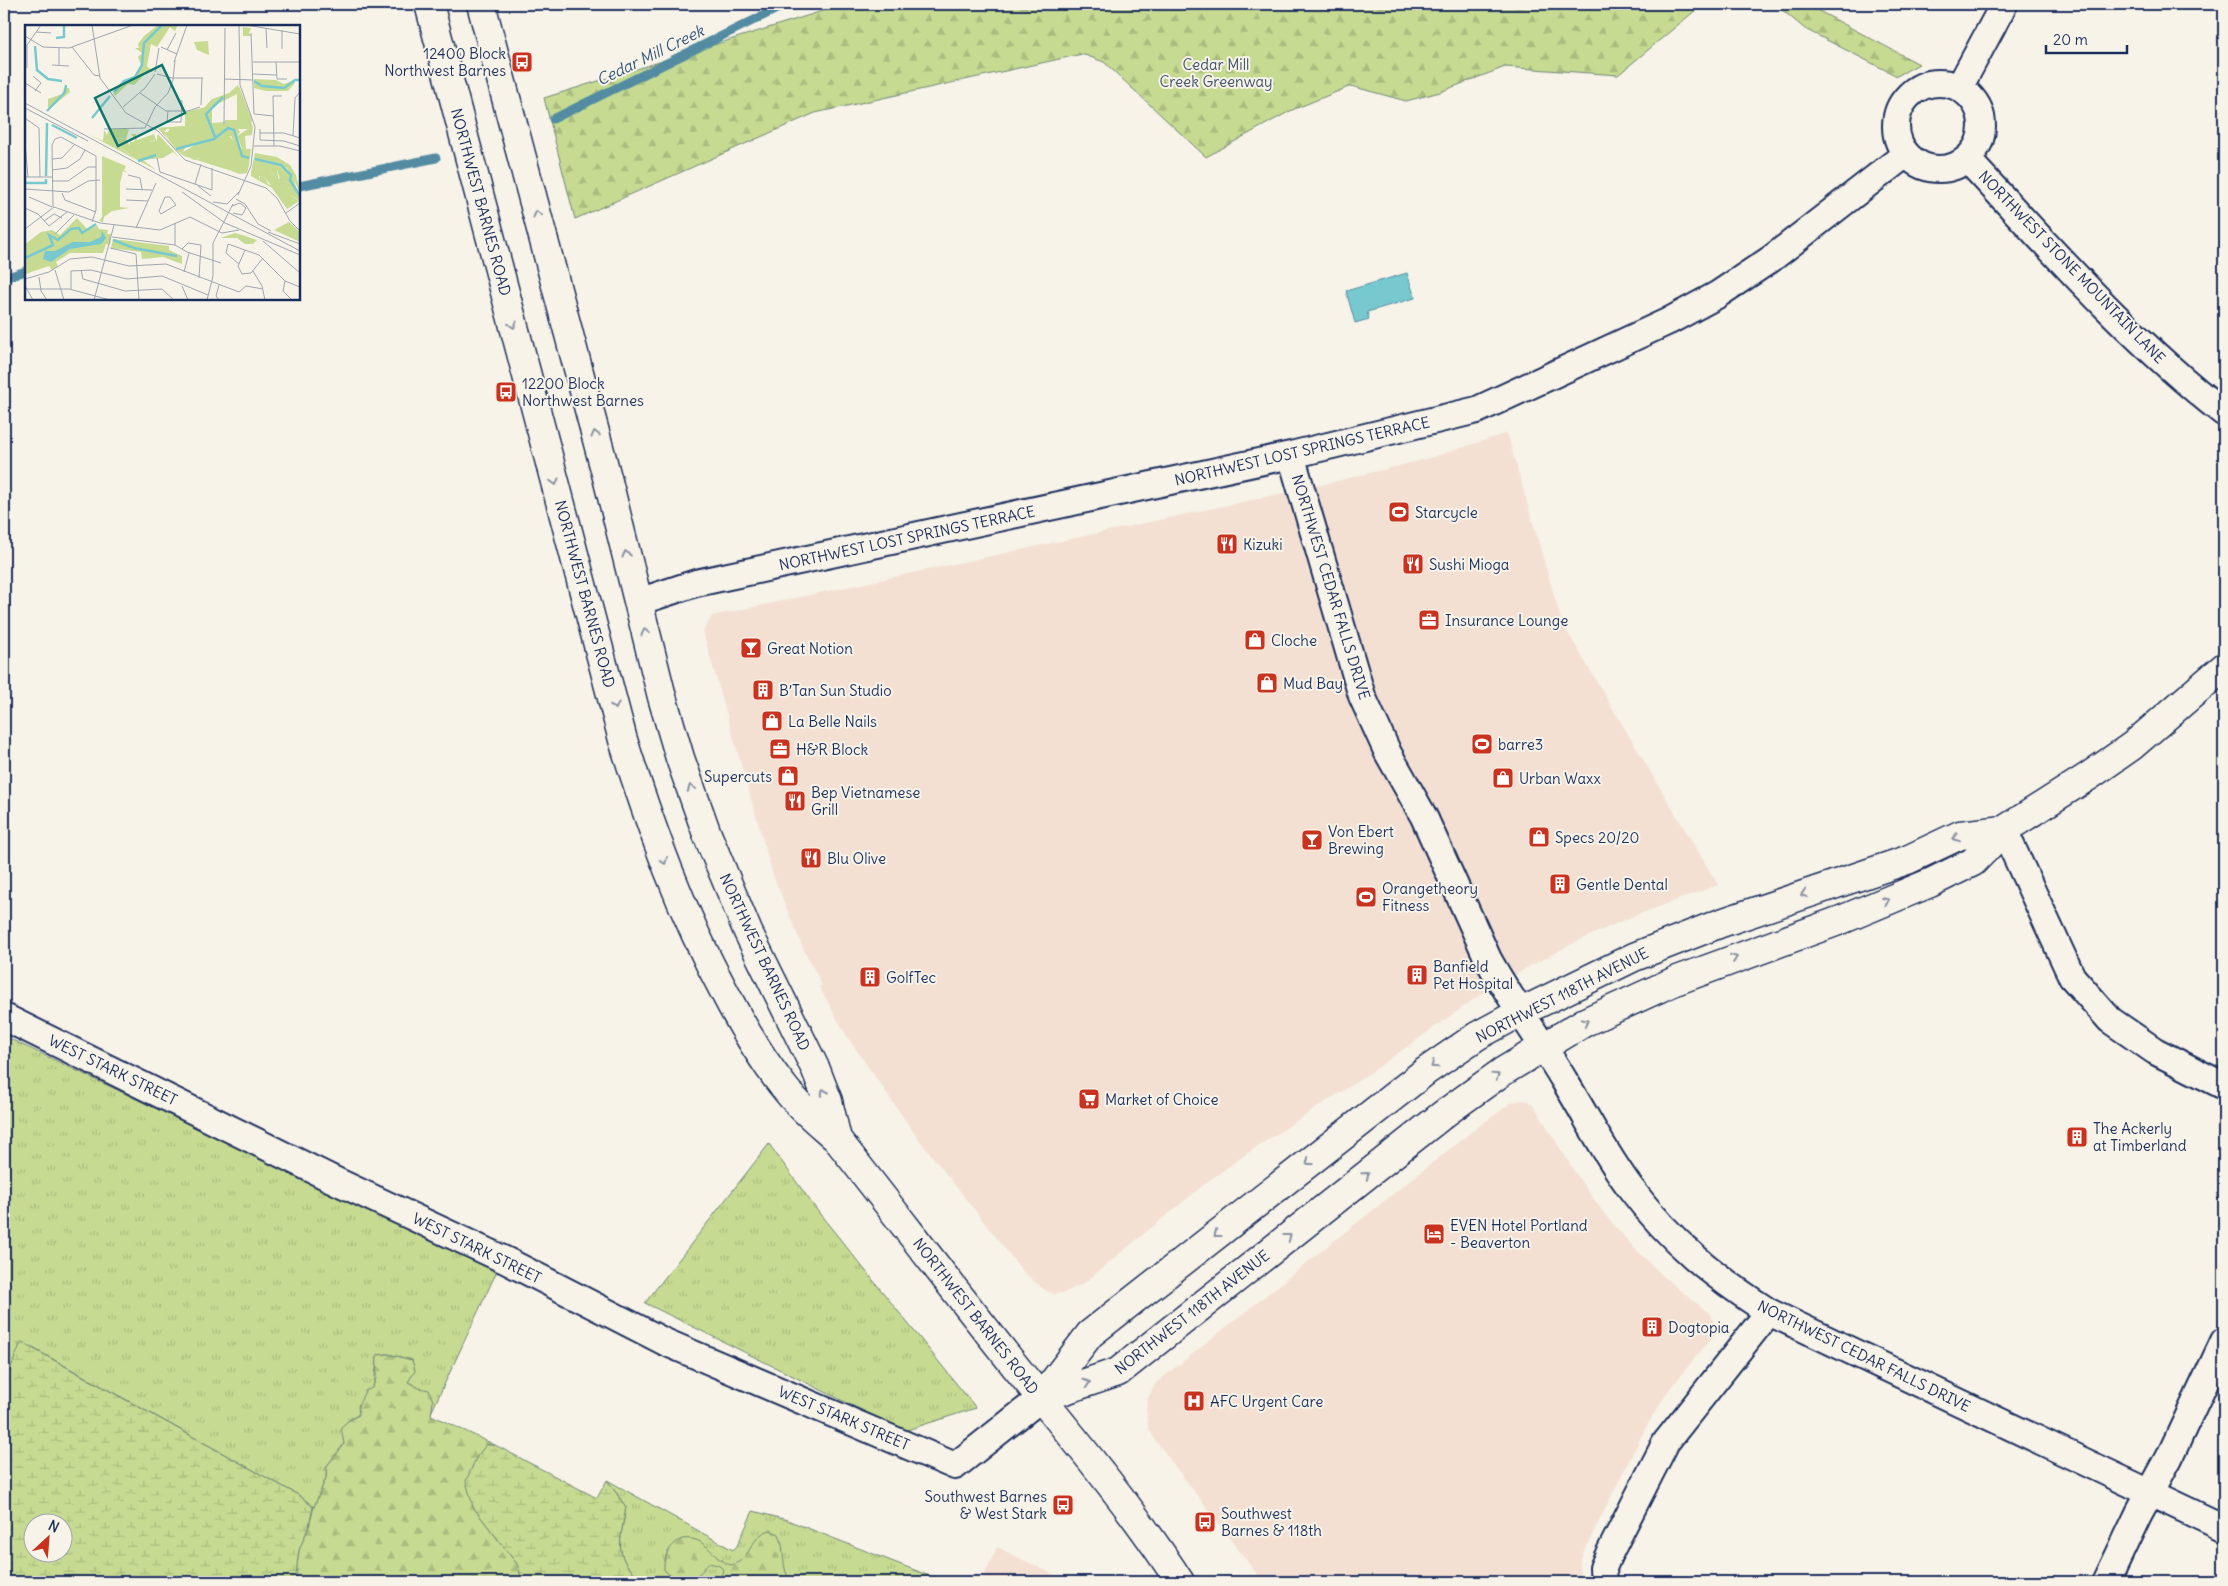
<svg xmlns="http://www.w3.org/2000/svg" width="2228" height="1586" font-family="Delius,sans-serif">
<defs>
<pattern id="grass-tufts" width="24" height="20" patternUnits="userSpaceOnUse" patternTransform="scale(1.25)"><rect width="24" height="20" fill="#c6db91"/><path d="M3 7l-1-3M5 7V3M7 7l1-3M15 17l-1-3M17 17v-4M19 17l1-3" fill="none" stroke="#aabc7f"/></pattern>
<pattern id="forest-firs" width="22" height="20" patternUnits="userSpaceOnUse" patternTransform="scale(1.25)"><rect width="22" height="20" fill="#c6db91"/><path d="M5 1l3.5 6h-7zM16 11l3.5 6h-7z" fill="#aabc7f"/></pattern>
<pattern id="wetland-marsh" width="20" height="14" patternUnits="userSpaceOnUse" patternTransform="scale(1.25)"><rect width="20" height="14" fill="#c6db91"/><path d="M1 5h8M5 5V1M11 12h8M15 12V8" fill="none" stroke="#aabc7f"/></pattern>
</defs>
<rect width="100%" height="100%" fill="#f7f3e8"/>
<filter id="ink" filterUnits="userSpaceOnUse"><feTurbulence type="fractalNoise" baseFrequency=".02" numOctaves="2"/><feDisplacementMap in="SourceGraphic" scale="10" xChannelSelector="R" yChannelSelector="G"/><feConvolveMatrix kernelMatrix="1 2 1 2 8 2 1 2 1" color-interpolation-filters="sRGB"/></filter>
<g filter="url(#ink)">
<path fill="#f3e0d3" d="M 1507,433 L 1562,623 L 1718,885 L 1631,917 L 1578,941 L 1530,966 L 1480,995 L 1370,1073 L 1252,1150 L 1211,1179 L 1084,1283 L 1064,1293 L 1054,1294 L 1045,1290 L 1024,1273 L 917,1137 L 848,1038 L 819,987 L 822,985 L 803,948 L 773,875 L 703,632 L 712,616 L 1321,485 L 1430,458 Z
M 1520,1100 L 1528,1101 L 1534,1106 L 1578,1177 L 1606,1216 L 1636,1250 L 1671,1283 L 1710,1314 L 1713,1320 L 1714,1335 L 1668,1391 L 1645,1429 L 1584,1551 L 1580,1561 L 1579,1582 L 1263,1582 L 1155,1440 L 1148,1427 L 1146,1410 L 1148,1398 L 1156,1383 L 1471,1132 L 1511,1103 Z
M 997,1547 L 1069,1582 L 981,1582 Z"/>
<path fill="url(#grass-tufts)" stroke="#708578" d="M 4,1036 L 497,1271 L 430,1415 L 419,1388 L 408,1382 L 412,1360 L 388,1354 L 377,1355 C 376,1378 372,1410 349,1420 L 344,1444 L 327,1466 L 326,1478 L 314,1507 L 300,1496 L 22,1342 L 4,1385 Z
M 769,1144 L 819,1213 L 976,1408 L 904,1431 L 645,1303 Z
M 607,1480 L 733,1550 L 737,1546 L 753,1511 L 787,1520 L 945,1582 L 647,1582 C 611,1560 620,1543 626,1507 Z"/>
<path fill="url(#forest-firs)" stroke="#708578" d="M 845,4 L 1703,4 L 1618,75 L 1505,67 L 1440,92 L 1406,101 L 1351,86 L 1292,110 L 1206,157 L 1104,62 L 1082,54 L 815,113 L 575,219 L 544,98 Z
M 1775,4 L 1823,4 L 1819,11 L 1919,64 L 1897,76 L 1805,29 Z
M 388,1354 L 412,1360 L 415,1371 L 408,1382 L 419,1388 L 429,1390 L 433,1401 L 431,1415 L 495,1445 L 486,1445 L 473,1507 L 517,1564 L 523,1582 L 295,1582 L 299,1550 L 309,1526 L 314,1507 L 326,1478 L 327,1466 L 344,1444 L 341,1427 L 349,1420 L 359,1415 L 358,1406 L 365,1391 L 372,1388 L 376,1379 L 377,1355 Z
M 770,1530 L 779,1534 C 786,1550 780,1567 791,1582 L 720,1582 L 723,1569 L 718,1565 L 708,1563 C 698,1580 680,1586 664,1570 C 663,1556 670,1545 682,1539 C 709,1535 712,1562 732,1565 C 751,1560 751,1534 770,1530 Z"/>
<path fill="url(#wetland-marsh)" stroke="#708578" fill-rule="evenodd" d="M 21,1342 L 300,1496 L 313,1507 L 309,1526 L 299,1550 L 295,1582 L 4,1582 L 4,1385 ZM 32,1524 L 62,1524 L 62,1554 L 32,1554 Z
M 486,1445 L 495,1445 L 597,1498 L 607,1480 L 626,1507 C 620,1543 611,1560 647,1582 L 523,1582 L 517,1564 L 473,1507 L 466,1481 L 476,1458 Z"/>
<path fill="#78c9cf" stroke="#538ba2" d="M 1407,273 L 1415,298 L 1367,312 L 1369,319 L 1355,323 L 1346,291 Z"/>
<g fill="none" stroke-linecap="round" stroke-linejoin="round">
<path stroke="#538ba2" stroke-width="9" d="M 553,119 L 787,4
M 299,186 L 436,158
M 4,278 L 26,271"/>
<g stroke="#1b2f5e" stroke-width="30">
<path id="street" d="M1896 126a43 43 0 1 1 86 0a43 43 0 1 1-86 0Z
M 1959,88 L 2004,4
M 1967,159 C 2049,247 2129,339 2224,413
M 1291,455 L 1362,696 L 1388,753 L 1424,817 L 1488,959 C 1511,1001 1540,1039 1564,1080 C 1587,1117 1606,1156 1632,1190 C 1671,1242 1715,1277 1769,1312 L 2224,1528
M 638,602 L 696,583 L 1291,455 L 1477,410 L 1669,321 L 1717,295 L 1771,259 L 1906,154
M 2004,830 L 2072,977 L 2110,1020 L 2155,1051 L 2224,1086
M 4,1017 L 336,1181 L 507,1261 L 665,1342 L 955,1466 L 1041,1398
M 1604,1582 L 1603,1568 L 1608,1556 L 1666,1442 L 1769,1312
M 2106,1582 L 2139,1513 L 2169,1458 L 2224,1341"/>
</g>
<g stroke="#1b2f5e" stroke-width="31">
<path id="secondary" d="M 429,4 L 623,740 C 651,828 681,912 725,993 C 742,1026 760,1057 783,1086 C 798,1106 818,1122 837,1139 C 905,1225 971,1313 1041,1398 C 1090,1458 1138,1517 1180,1582
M 481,4 L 608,481 L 662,697 L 680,758 L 707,834 L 748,932 L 816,1070 L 828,1101 L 837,1139
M 1041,1398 L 1118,1372 L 1445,1113 L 1502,1072 L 1585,1022 L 1675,981 L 1841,920 L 1930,883 L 1973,862 L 2004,830 L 2089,776 L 2132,746 L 2224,667
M 1041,1398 L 1090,1334 L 1426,1071 L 1477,1036 L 1521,1012 L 1634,957 L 1721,923 L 1907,860 L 1960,835 L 2004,830"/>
</g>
<use href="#street" stroke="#f7f3e8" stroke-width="26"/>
<use href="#secondary" stroke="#f7f3e8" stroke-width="28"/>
</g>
<defs><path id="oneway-chevron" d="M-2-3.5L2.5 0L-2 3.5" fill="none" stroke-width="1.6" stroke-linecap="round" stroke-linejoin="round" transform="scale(1.25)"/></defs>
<g stroke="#8991a3">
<use href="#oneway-chevron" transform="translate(537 214) rotate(-105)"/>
<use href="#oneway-chevron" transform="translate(513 325) rotate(75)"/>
<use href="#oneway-chevron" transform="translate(595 434) rotate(-105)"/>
<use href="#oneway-chevron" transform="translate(555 482) rotate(75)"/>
<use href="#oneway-chevron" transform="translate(626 554) rotate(-104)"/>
<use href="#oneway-chevron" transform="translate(645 632) rotate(-104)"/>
<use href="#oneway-chevron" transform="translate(615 706) rotate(76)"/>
<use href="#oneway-chevron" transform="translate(691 788) rotate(-110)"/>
<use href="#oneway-chevron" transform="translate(1956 838) rotate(159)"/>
<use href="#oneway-chevron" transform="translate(664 861) rotate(69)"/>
<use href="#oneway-chevron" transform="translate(1804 894) rotate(162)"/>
<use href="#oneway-chevron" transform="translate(1886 901) rotate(-23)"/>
<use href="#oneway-chevron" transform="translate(1734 958) rotate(-20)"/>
<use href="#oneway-chevron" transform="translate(1585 1022) rotate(-28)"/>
<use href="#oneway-chevron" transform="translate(1434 1065) rotate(145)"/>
<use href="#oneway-chevron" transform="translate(1496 1076) rotate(-34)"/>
<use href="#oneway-chevron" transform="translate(824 1092) rotate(-112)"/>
<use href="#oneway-chevron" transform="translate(1309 1162) rotate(142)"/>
<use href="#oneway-chevron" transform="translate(1366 1175) rotate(-39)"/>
<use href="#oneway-chevron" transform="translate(1217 1234) rotate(142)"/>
<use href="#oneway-chevron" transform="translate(1288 1237) rotate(-38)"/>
<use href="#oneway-chevron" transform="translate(1087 1383) rotate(-19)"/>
</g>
</g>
<defs>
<g id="bus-square" transform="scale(1.125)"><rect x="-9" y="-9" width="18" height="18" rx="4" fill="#c8321e" stroke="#f7f3e8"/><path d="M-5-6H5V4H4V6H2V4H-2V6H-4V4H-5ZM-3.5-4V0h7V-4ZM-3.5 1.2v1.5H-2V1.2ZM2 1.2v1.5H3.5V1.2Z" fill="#fff"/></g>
<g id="stadium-square" transform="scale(1.125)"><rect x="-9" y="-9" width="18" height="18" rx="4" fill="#c8321e" stroke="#f7f3e8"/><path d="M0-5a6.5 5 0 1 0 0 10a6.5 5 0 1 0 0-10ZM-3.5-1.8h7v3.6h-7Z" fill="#fff"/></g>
<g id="restaurant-square" transform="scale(1.125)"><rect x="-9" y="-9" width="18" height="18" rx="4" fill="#c8321e" stroke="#f7f3e8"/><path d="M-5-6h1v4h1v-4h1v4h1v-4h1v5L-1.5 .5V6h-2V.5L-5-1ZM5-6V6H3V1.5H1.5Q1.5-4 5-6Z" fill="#fff"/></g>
<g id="office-square" transform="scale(1.125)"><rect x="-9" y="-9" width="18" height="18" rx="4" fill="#c8321e" stroke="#f7f3e8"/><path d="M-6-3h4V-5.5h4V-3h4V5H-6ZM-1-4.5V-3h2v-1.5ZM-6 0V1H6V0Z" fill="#fff"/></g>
<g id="shop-square" transform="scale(1.125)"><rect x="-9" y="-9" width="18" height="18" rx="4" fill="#c8321e" stroke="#f7f3e8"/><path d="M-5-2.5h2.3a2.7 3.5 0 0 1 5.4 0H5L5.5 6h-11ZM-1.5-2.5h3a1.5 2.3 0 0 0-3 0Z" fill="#fff"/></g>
<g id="bar-square" transform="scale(1.125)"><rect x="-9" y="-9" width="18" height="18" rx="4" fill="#c8321e" stroke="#f7f3e8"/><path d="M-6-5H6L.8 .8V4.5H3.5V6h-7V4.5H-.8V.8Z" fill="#fff"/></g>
<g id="building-square" transform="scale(1.125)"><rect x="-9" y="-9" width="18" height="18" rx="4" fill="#c8321e" stroke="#f7f3e8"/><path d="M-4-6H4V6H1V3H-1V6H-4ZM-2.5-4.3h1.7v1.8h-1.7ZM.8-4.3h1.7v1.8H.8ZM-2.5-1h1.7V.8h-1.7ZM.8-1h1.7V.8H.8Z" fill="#fff"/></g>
<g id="supermarket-square" transform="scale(1.125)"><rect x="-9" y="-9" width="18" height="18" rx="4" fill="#c8321e" stroke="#f7f3e8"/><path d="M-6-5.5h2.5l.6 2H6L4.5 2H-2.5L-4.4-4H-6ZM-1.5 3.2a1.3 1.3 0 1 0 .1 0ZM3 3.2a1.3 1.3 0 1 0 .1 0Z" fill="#fff"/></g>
<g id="hotel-square" transform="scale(1.125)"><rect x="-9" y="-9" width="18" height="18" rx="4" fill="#c8321e" stroke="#f7f3e8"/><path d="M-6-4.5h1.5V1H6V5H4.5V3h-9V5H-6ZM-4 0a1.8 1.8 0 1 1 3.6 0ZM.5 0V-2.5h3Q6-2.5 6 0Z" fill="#fff"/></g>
<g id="hospital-square" transform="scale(1.125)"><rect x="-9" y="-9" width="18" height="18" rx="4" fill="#c8321e" stroke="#f7f3e8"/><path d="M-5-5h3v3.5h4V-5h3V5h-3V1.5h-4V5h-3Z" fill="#fff"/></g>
</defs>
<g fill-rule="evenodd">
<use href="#bus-square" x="522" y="62"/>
<use href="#bus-square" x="506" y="392"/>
<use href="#stadium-square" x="1399" y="512"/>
<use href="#restaurant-square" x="1227" y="544"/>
<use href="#restaurant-square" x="1413" y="564"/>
<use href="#office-square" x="1429" y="620"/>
<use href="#shop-square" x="1255" y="640"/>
<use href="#bar-square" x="751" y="648"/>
<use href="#shop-square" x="1267" y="683"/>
<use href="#building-square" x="763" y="690"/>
<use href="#shop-square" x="772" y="721"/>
<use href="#stadium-square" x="1482" y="744"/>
<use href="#office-square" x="780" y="749"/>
<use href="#shop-square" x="788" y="776"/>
<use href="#shop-square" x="1503" y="778"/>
<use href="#restaurant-square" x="795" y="801"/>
<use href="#shop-square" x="1539" y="837"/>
<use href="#bar-square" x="1312" y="840"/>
<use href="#restaurant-square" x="811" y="858"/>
<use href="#building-square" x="1560" y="884"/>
<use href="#stadium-square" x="1366" y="897"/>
<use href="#building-square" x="1417" y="975"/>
<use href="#building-square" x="870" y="977"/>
<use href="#supermarket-square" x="1089" y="1099"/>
<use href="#building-square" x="2077" y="1137"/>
<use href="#hotel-square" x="1434" y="1234"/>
<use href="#building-square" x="1652" y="1327"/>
<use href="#hospital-square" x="1194" y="1401"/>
<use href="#bus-square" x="1063" y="1505"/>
<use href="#bus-square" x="1205" y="1522"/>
</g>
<g text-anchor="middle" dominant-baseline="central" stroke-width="4" stroke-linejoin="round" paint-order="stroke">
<g font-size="15" fill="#1b2f5e" stroke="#f7f3e8" text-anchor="start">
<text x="506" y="53" text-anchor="end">12400 Block<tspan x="506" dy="17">Northwest Barnes</tspan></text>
<text x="522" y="383">12200 Block<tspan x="522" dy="17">Northwest Barnes</tspan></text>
<text x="1415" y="512">Starcycle</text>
<text x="1243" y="544">Kizuki</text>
<text x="1429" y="564">Sushi Mioga</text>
<text x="1445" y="620">Insurance Lounge</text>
<text x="1271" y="640">Cloche</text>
<text x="767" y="648">Great Notion</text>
<text x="1283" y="683">Mud Bay</text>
<text x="779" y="690">B’Tan Sun Studio</text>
<text x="788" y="721">La Belle Nails</text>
<text x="1498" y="744">barre3</text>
<text x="796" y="749">H&amp;R Block</text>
<text x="772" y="776" text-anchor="end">Supercuts</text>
<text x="1519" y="778">Urban Waxx</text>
<text x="811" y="792">Bep Vietnamese<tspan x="811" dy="17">Grill</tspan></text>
<text x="1328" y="831">Von Ebert<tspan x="1328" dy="17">Brewing</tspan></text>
<text x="1555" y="837">Specs 20/20</text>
<text x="827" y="858">Blu Olive</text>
<text x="1576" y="884">Gentle Dental</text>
<text x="1382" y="888">Orangetheory<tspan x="1382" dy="17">Fitness</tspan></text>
<text x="1433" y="966">Banfield<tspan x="1433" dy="17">Pet Hospital</tspan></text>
<text x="886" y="977">GolfTec</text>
<text x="1105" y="1099">Market of Choice</text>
<text x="2093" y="1128">The Ackerly<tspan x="2093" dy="17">at Timberland</tspan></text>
<text x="1450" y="1225">EVEN Hotel Portland<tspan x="1450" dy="17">- Beaverton</tspan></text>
<text x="1668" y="1327">Dogtopia</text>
<text x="1210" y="1401">AFC Urgent Care</text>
<text x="1047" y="1496" text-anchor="end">Southwest Barnes<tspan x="1047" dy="17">&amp; West Stark</tspan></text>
<text x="1221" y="1513">Southwest<tspan x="1221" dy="17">Barnes &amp; 118th</tspan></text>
</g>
<g font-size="15" fill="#3d5168" stroke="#f7f3e8">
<text x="1216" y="64">Cedar Mill<tspan x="1216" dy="17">Creek Greenway</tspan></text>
</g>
<g font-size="15" fill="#1b2f5e" stroke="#f7f3e8">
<text transform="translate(481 202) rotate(75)">NORTHWEST BARNES ROAD</text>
<text transform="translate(2072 267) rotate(46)">NORTHWEST STONE MOUNTAIN LANE</text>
<text transform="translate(1302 451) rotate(-13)">NORTHWEST LOST SPRINGS TERRACE</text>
<text transform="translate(907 538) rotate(-12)">NORTHWEST LOST SPRINGS TERRACE</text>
<text transform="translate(1331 587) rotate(73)">NORTHWEST CEDAR FALLS DRIVE</text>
<text transform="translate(585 594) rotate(75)">NORTHWEST BARNES ROAD</text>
<text transform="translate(765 962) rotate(65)">NORTHWEST BARNES ROAD</text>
<text transform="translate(1562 995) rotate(-27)">NORTHWEST 118TH AVENUE</text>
<text transform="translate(113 1070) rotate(26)">WEST STARK STREET</text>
<text transform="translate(477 1248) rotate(26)">WEST STARK STREET</text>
<text transform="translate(1192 1312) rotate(-38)">NORTHWEST 118TH AVENUE</text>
<text transform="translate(976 1316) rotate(52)">NORTHWEST BARNES ROAD</text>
<text transform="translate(1864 1356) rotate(26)">NORTHWEST CEDAR FALLS DRIVE</text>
<text transform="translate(844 1418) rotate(23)">WEST STARK STREET</text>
</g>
<g font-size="16" font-style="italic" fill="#32567a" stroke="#f7f3e8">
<text transform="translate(650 55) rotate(-26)">Cedar Mill Creek</text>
</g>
</g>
<g transform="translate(25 25)">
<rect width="275" height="275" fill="#f7f3e8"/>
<path d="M 160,87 L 166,101 L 142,104 L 139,107 L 141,112 L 151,124 L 160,123 L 158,127 L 172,134 L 185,124 L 191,124 L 200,144 L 159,131 L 150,124 L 133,103 L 160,101 ZM 84,104 L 104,104 L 101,114 L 90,113 L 90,119 L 105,130 L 115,131 L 123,117 L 130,116 L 130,113 L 132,116 L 133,109 L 154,132 L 148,127 L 138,133 L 118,135 L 131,145 L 63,109 L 78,116 L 79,105 L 82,110 ZM 235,143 L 239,152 L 234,151 L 235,155 L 240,153 L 244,160 L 249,158 L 247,151 L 251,153 L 246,145 L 252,145 L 254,157 L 262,156 L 265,170 L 274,176 L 262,184 L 247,163 L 226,151 L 226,146 Z" fill="#c6db91"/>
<path d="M 133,0 L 153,0 L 150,6 L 145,2 L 132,22 L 126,19 L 122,41 L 128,47 L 122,47 L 109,60 L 103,59 L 90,71 L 88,68 L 99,57 L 112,51 L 116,40 L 113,32 L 117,28 L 110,23 L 114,23 L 113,19 L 119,11 ZM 229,54 L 251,55 L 259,59 L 270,55 L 270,58 L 263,66 L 241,66 L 229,63 ZM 213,60 L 228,102 L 227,110 L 220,111 L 221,124 L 226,124 L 224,140 L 222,148 L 215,149 L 198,143 L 190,124 L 169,135 L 158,127 L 175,117 L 204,111 L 217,124 L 212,111 L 223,104 L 225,100 L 188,104 L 186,109 L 178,84 L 187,74 L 204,68 ZM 212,69 L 212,96 L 187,98 L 187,82 ZM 230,128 L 252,132 L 265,140 L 271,150 L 275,167 L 262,143 L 247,137 L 260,146 L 275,176 L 265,170 L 262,156 L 252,158 L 251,152 L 255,154 L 252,145 L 246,145 L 251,153 L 248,153 L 250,158 L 246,160 L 240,153 L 235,155 L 235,151 L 239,152 L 234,149 L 235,143 L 226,147 ZM 264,197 L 275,207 L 275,217 L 249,205 Z" fill="#c6db91" fill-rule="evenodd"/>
<path d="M 39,63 L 44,63 L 45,67 L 23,85 L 23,74 L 37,69 ZM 211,101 L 215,107 L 212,111 L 215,129 L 206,111 L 151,124 L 138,107 L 186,109 L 188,104 ZM 106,109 L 111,109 L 112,115 L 129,109 L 131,115 L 124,117 L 114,131 L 107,131 L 90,119 L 90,113 L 101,114 L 105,121 L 110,115 ZM 77,131 L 101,141 L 99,145 L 103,148 L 98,146 L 95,158 L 95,182 L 104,183 L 87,186 L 79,192 L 78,197 L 74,196 L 77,192 ZM 249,136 L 267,150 L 275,174 L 266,163 L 260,146 L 247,137 ZM 52,193 L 63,205 L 7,230 L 5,248 L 0,249 L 0,219 L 16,207 L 27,205 L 35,210 Z" fill="#c6db91"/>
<path d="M 218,2 L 226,3 L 224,8 L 227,11 L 218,11 L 218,54 ZM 214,61 L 227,95 L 224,104 L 200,104 L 200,95 L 214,95 ZM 187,74 L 187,98 L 198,98 L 198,104 L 187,104 L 187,114 L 155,123 L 141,109 L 145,104 L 133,103 L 160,101 L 160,87 L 181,82 ZM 132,110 L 148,126 L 138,132 L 133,132 ZM 130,117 L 131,131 L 104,130 L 105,117 ZM 72,200 L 74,204 L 83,205 L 82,209 L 86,209 L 85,220 L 81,219 L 78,228 L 45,228 L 31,237 L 33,241 L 27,245 L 24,241 L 0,249 L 0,219 L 7,230 ZM 210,208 L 217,210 L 232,215 L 228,219 L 220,219 L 212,213 L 195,213 ZM 88,214 L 144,221 L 144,225 L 157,231 L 157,239 L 138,232 L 117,234 L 116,227 L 86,223 Z" fill="#c6db91"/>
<path d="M 183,16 L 184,30 L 172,25 L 169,17 Z" fill="#c6db91"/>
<path d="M 77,206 L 81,213 L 76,219 L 45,224 L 26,237 L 18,234 L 20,226 L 30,226 L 48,217 L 65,217 L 76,212 Z" fill="#78c9cf"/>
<path fill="none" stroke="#78c9cf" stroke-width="2.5" d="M 31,13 L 39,12 L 39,0M 10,21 L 12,45 L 23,54 L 37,56M 229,56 L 237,61 L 259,63 L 270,55 L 275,55M 89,67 L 99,56 L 110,52 L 117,40 L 119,18 L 137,0M 22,86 L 40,67 L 41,60M 67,93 L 85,71M 27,100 L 52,113M 190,112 L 181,89 L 198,72M 151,124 L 189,114 L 203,103 L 209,105 L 217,131 L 224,133M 230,134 L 256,140 L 266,150 L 265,155 L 275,171M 113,136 L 131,130M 21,151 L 22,98M 0,158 L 21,158 L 21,154M 88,215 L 109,223 L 152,231M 0,233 L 28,220 L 24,210 L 33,215 L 46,204 L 54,203 L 57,208 L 71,199"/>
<path fill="none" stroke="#9fa5b1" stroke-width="1" d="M 67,0 L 75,53 L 101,88 L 133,106 L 160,135 L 241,163 L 252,173 L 265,196 L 275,206M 221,0 L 275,9M 241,3 L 242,23M 257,5 L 257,24M 11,7 L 26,8M 226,8 L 229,89 L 249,91M 0,11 L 18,22 L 44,23 L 108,0M 47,22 L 69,50 L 75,51M 136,22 L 152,29M 34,23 L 34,40M 142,25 L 151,8M 149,37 L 162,0M 228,37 L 275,37M 251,37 L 252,54 L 262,54M 27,40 L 44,41M 2,43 L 2,20 L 16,0M 130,47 L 134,23M 132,49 L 147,53 L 178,53M 228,49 L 251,50M 8,51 L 16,58 L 10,66M 199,54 L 228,55M 0,58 L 16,68M 115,68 L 141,86 L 163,86 L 175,82M 143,68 L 148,55 L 150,35M 0,78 L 275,226M 176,80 L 177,53M 98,82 L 120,63 L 130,49M 0,83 L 63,116M 143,86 L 142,97 L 156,97 L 157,75M 0,93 L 14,103 L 15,152M 199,99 L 200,3M 79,104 L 120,103 L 130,82 L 143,68M 235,104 L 235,115 L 259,116 L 275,121M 235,108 L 259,108 L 275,113M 268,111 L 270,73 L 275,67M 30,114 L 36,112 L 71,131 L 71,185 L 67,197M 0,119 L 3,152M 229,121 L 255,121 L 275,126M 249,121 L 248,71 L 257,71M 132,133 L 135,147 L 187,165 L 187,143M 27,134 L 37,133 L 50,119M 27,145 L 42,143 L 55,134 L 60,125M 103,150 L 115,153 L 117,164M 0,152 L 27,152M 27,156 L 43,156 L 63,142 L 71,142M 170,159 L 176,139M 173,161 L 186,171M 0,164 L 44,167 L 63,156 L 75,155M 101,164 L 127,165M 157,167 L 200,198 L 275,230M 37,168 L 40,175 L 71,187M 213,170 L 226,141 L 230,102 L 215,60 L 214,0M 4,172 L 27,182M 140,172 L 145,172 L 151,180 L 136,189 L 134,186 ZM 211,174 L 220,179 L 233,199 L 246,206M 101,175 L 123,176M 188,177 L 202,179 L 214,167M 207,181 L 215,178 L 221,183 L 217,190 L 208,188M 28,182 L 27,120 L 30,114M 0,183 L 13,189 L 24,201 L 42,187M 261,188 L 275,178M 19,196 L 29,189 L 37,193M 150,198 L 150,220M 111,203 L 131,158M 0,204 L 29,182 L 75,198 L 135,205 L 165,192 L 197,208 L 214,205M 243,207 L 275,219M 30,209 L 49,190M 87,212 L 150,220 L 162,227 L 196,238M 238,216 L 275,248M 85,223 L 111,229 L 114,275M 157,224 L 163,218 L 176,220 L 174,253M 220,225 L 213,241 L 217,249 L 226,248 L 238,233M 214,239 L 201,228 L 203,219 L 234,230 L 260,256 L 275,262M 30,245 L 39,275M 56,245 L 58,254 L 100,266 L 137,264 L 149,275M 228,246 L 237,261 L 240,275M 159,247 L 164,228M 14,252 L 16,266 L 22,275M 0,254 L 24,247 L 45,234 L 67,232 L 104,241 L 141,239 L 214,267 L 221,261 L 238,264M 260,256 L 258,266 L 267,275M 0,261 L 8,275M 157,261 L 163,275M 0,264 L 44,264 L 85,275M 46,264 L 46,246 L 66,245 L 102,254 L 137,251 L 183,270M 69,275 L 89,200M 182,275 L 188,251 L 188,218 L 208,179M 194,275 L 191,271 L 194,260"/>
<path fill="#0f766e" fill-opacity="0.15" stroke="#0f766e" stroke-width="2.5" d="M 137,40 L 160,88 L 93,121 L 70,73 Z"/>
<rect width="275" height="275" fill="none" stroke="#1b2f5e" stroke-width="2.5"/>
</g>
<rect width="2228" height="1586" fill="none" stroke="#f7f3e8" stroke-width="20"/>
<rect x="10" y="10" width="2208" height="1566" fill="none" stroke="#1b2f5e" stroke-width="2" filter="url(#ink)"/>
<g transform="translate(48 1538) rotate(26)"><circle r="24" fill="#f7f3e8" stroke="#9fa5b1"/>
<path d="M0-4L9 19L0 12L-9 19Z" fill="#c8321e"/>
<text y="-8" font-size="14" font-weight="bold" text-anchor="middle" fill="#1b2f5e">N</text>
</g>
<path d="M2046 45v8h81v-8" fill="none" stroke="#1b2f5e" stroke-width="2.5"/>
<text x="2053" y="45" font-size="15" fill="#1b2f5e" stroke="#f7f3e8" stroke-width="4" paint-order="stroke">20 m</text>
</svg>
